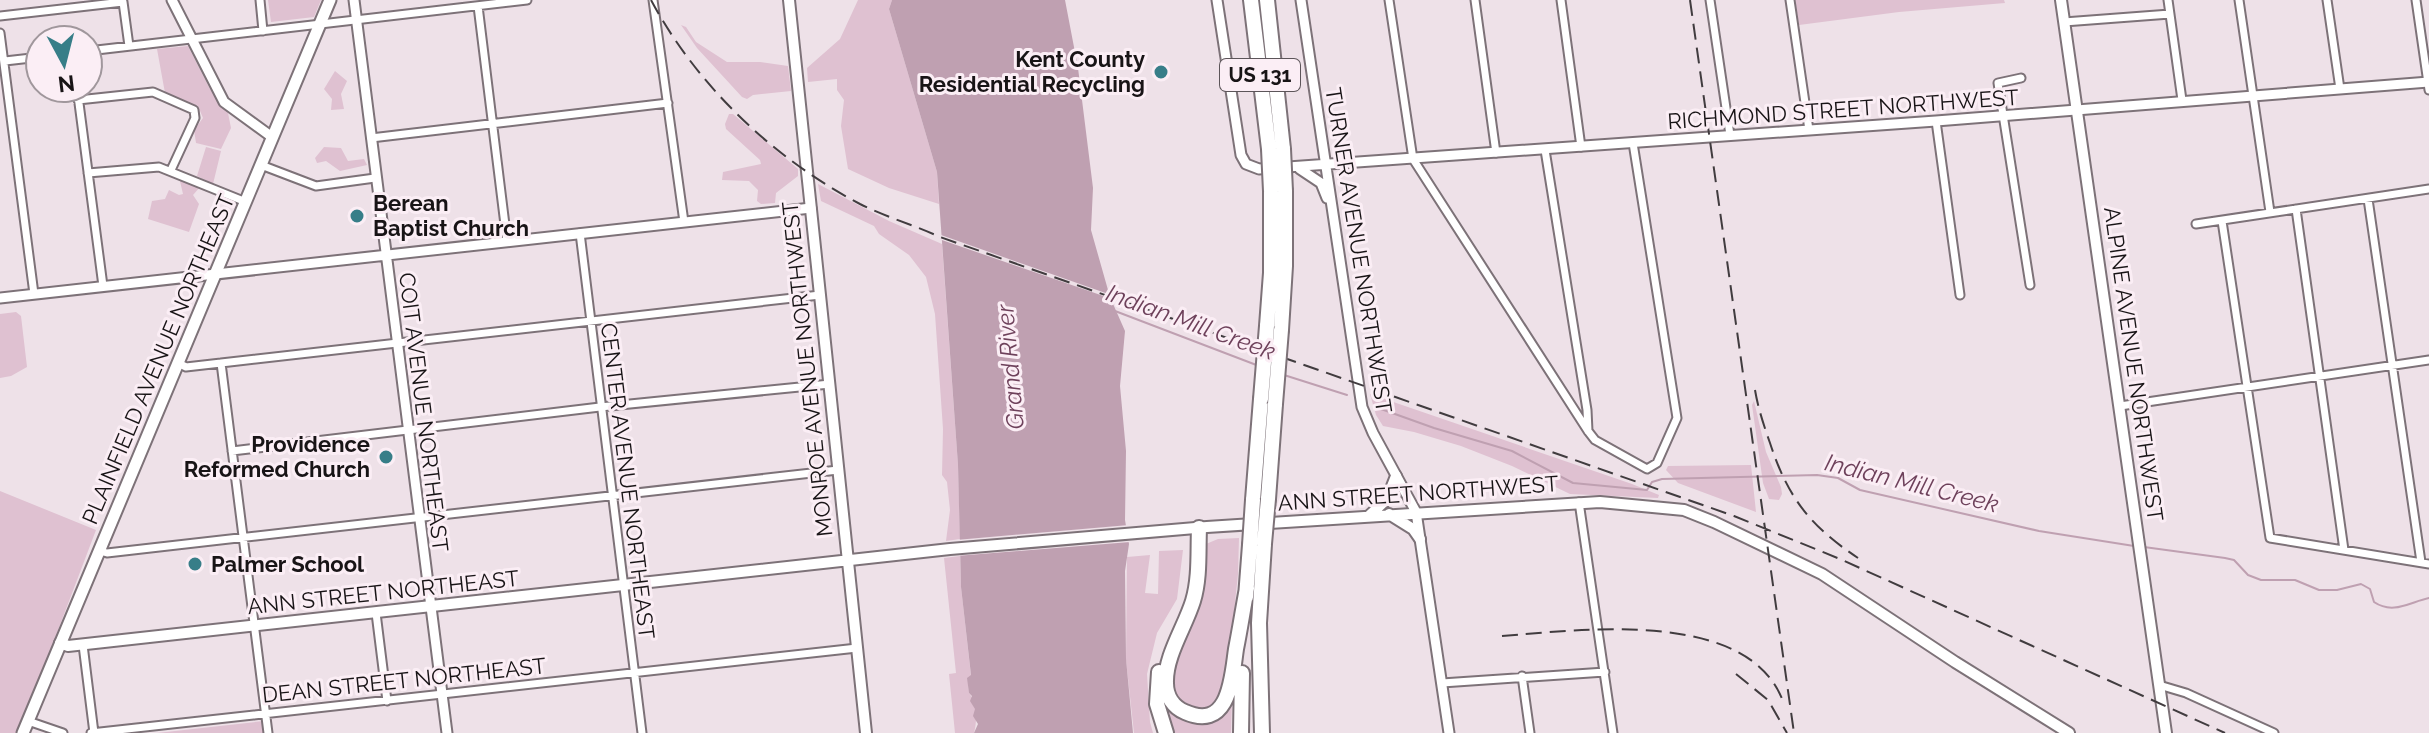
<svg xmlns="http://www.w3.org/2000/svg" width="2429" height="733" font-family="Raleway,sans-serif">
<rect width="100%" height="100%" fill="#eee1e8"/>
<path fill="#dfc1d1" d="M 268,0 L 321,0 L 314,17 L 271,22 Z
M 858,0 L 892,0 L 889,9 L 937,172 L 939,204 L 889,188 L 848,169 L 841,126 L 844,100 L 837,90 L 837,79 L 808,82 L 807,68 L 840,39 Z
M 1795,0 L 2004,0 L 2005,3 L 1899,12 L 1799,25 Z
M 681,25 L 686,27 L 696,42 L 727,62 L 760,62 L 788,66 L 791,91 L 753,95 L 747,99 L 742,97 L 697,48 Z
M 188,46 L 210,89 L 228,113 L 231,128 L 221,149 L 196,143 L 194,130 L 203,118 L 198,106 L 165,93 L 157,49 Z
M 335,71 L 347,81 L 341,94 L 344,109 L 331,110 L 332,99 L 324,89 Z
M 729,114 L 733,114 L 798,169 L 798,176 L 776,193 L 775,203 L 761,204 L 757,201 L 758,190 L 749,181 L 722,180 L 723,172 L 761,164 L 760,160 L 726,129 L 725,124 Z
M 206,147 L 221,151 L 213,184 L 197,176 Z
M 324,147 L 341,148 L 348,161 L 364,159 L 367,165 L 340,171 L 326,161 L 317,163 L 315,158 Z
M 179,177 L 200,187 L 193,195 L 199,204 L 189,232 L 148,219 L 152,201 L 165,199 L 169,190 L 179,195 L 183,194 Z
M 818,184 L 889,221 L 942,244 L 958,465 L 960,539 L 946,541 L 950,510 L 947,482 L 942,475 L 943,429 L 935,314 L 926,277 L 909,255 L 879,234 L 874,226 L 821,201 Z
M 16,312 L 21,316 L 27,367 L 11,376 L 0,378 L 0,314 Z
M 1370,394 L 1632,484 L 1659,495 L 1658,498 L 1570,494 L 1512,466 L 1461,446 L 1414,432 L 1383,426 L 1376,415 Z
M 1754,401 L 1766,452 L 1781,487 L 1782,494 L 1779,500 L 1769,499 L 1763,483 L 1752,405 Z
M 1751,465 L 1756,512 L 1678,483 L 1666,470 L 1668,466 Z
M 0,491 L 96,530 L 19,733 L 0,733 Z
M 1239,538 L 1238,574 L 1226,689 L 1214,706 L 1202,710 L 1185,706 L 1174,695 L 1171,675 L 1198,605 L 1206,544 L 1218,539 Z
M 1183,550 L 1177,599 L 1157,633 L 1147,674 L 1150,722 L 1153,733 L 1134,733 L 1126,660 L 1127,557 L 1150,555 L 1145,593 L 1158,594 L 1159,551 Z
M 960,556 L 961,587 L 971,676 L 968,680 L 969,693 C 978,704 977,721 974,733 L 955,733 L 949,674 L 956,673 L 944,558 Z
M 1161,680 L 1191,717 L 1232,699 L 1231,733 L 1170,733 L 1165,721 Z
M 264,721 L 265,733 L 157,733 Z"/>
<path fill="#bfa0b1" d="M 892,0 L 1065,0 L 1078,68 L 1093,188 L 1091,230 L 1110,297 L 1125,331 L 1120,386 L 1126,451 L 1125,520 L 1129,544 L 1125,571 L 1126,659 L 1133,733 L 974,733 L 978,724 L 973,716 L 975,709 L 970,701 L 972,696 L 969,693 L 967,678 L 971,675 L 961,587 L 958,465 L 937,172 L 889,9 Z"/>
<path fill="#eee1e8" d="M 941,235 L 1114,296 L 1115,300 L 939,239 Z
M 1129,525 L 1130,542 L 956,556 L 956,540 Z"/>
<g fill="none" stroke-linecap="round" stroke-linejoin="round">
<path stroke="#bfa0b1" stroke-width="2" d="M 1115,311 L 1259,366
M 1284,375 L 1347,395
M 1381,409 L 1434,428 L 1512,451 L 1573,483 L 1647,490 L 1652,482 L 1662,479 L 1817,475 L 1838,478 L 1860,490 L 2039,531 L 2134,546
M 2144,547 L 2225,558 L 2234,560 L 2248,575 L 2261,580 L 2295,580 L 2319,590 L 2337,590 L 2361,584 L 2370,589 L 2374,602 C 2393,615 2410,602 2429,598"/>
<g stroke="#7d7278" stroke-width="11">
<path id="minor" d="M 260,0 L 263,31
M 653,0 L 684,222
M 1389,0 L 1413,159 L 1588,431 L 1595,440 L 1647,469 L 1657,463 L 1677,418 L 1633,143
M 1475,0 L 1496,153
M 1561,0 L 1581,147
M 1710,0 L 1730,135
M 1790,0 L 1809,130
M 2168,0 L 2182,100
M 2239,0 L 2270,212
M 2327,0 L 2340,89
M 2416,0 L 2429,90
M 478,6 L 507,241
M 0,16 L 123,2 L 129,46
M 2064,22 L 2170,14
M 0,33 L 34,294
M 88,51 L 527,0
M 5,61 L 40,57
M 2021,78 L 1998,83 L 2030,285
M 77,88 L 103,286
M 78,100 L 153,92 L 194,110 L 195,118 L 171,170
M 1936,121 L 1960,295
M 371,138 L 668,103
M 1545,150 L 1587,410 L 1588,431
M 261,165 L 316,186 L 375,178
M 88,173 L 159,167 L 246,202
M 2368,199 L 2421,562
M 2296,209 L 2344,550
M 2222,221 L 2270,538 L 2429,564
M 2196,224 L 2429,189
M 580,233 L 642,733
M 178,363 L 186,367 L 221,363 L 820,295
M 221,363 L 268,733
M 2120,406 L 2429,360
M 232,451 L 600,407 L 830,384
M 1579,502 L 1613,733
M 100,551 L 107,553 L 838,470
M 376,613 L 387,701
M 83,645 L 94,733
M 1522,676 L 1530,733
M 1442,683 L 1605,672
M 2159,685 L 2186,693 L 2274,733
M 28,721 L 63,733
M 91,733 L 857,648"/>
</g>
<g stroke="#7d7278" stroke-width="13">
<path id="tertiary" d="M 172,0 L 224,102 L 272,137
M 354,0 L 447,733
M 1217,0 L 1241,155 L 1246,164 L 1259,169 L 1936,121 L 2429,82
M 1301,0 L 1362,407 L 1373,433 L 1416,512 L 1449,733
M 1300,169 L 1321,183 L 1327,198
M 0,298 L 811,208"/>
</g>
<g stroke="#7d7278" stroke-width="14">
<path id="secondary" d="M 789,0 L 866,733
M 2061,0 L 2166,733
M 1389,514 L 1413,529 L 1420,539
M 1370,515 L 1387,499 L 1396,476
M 60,643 L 68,646 L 950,549 L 1207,527 L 1600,502 L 1684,510 L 1714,522 L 1822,574 L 1955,662 L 2069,733"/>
</g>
<g stroke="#7d7278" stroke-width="15">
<path id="primary" d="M 23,733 L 330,0"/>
</g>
<g stroke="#7d7278" stroke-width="18">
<path id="motorway" d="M 1251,0 L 1269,149
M 1267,0 L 1283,149
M 1267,326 L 1271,273 L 1271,191
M 1281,330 L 1285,266 L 1285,191
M 1268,499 L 1275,404
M 1253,500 L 1261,399
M 1199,528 C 1198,552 1200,578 1193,601 C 1185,627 1165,656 1166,683 C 1166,696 1173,707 1185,712 C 1230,732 1232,676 1236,649 C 1240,629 1243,609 1247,588
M 1246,597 L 1250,545
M 1159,672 L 1157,704 L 1166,733
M 1241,733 L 1242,673
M 1262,733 L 1259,623 L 1264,544"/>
</g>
<use href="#minor" stroke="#fff" stroke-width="7"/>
<use href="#tertiary" stroke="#fff" stroke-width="9"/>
<use href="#secondary" stroke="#fff" stroke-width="10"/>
<use href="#primary" stroke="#fff" stroke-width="11"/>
<use href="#motorway" stroke="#fff" stroke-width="14"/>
<path stroke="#413c3f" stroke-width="2" stroke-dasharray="16 8" stroke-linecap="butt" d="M 651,0 C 697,86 774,159 860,204 C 886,217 914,225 940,237 L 1734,516 L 1840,559 L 2225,733
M 1690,0 L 1794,733
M 1755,390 C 1758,408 1764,426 1770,443 C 1788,498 1810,526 1858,558
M 1502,636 C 1580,630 1751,607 1784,704
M 1736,674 L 1768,700 L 1787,733"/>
<g stroke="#7d7278" stroke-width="18" stroke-linecap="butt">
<path id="motorway-bridge" d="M 1269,149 L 1271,191
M 1283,149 L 1285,191
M 1261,399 L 1267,326
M 1275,404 L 1281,330
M 1264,544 L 1268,499
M 1250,545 L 1253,500"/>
</g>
<use href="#motorway-bridge" stroke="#fff" stroke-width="14"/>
</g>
<g fill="#377e88" stroke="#fbeef5" stroke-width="3">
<circle cx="1161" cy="72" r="8"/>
<circle cx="357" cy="216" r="8"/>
<circle cx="386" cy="457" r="8"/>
<circle cx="195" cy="564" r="8"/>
</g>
<g text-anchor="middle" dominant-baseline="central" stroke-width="6" stroke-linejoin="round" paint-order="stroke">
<rect fill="#fbeef5" stroke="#5c5559" stroke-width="2" x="1220" y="59" width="80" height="32" rx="6"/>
<g font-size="20" font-weight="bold" fill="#181416">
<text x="1260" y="75">US 131</text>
</g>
<g font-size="22" font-weight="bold" fill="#181416" stroke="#fbeef5" text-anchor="end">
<text x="1145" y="59">Kent County<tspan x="1145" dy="25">Residential Recycling</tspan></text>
<text x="373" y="203" text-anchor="start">Berean<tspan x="373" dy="25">Baptist Church</tspan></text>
<text x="370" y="444">Providence<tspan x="370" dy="25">Reformed Church</tspan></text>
<text x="211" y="564" text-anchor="start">Palmer School</text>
</g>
<g font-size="22" fill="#181416" stroke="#fbeef5">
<text transform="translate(1843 109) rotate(-4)">RICHMOND STREET NORTHWEST</text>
<text transform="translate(1359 250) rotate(81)">TURNER AVENUE NORTHWEST</text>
<text transform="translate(158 359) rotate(-67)">PLAINFIELD AVENUE NORTHEAST</text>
<text transform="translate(2134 364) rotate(82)">ALPINE AVENUE NORTHWEST</text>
<text transform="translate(807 369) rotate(-96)">MONROE AVENUE NORTHWEST</text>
<text transform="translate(424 412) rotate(83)">COIT AVENUE NORTHEAST</text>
<text transform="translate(628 481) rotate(83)">CENTER AVENUE NORTHEAST</text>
<text transform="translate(1418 493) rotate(-4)">ANN STREET NORTHWEST</text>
<text transform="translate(383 592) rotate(-6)">ANN STREET NORTHEAST</text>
<text transform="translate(404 680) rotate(-6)">DEAN STREET NORTHEAST</text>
</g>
<g font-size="24" font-style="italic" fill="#6e415b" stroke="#fbeef5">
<text transform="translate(1191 322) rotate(20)">Indian Mill Creek</text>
<text transform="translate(1010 367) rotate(-95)">Grand River</text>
<text transform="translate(1912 483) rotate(14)">Indian Mill Creek</text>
</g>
</g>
<g transform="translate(64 64) rotate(173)"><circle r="38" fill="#fbeef5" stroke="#a0979c" stroke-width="2"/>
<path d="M0-6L14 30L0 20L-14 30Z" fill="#377e88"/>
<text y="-12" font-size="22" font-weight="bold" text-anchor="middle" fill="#181416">N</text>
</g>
</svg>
